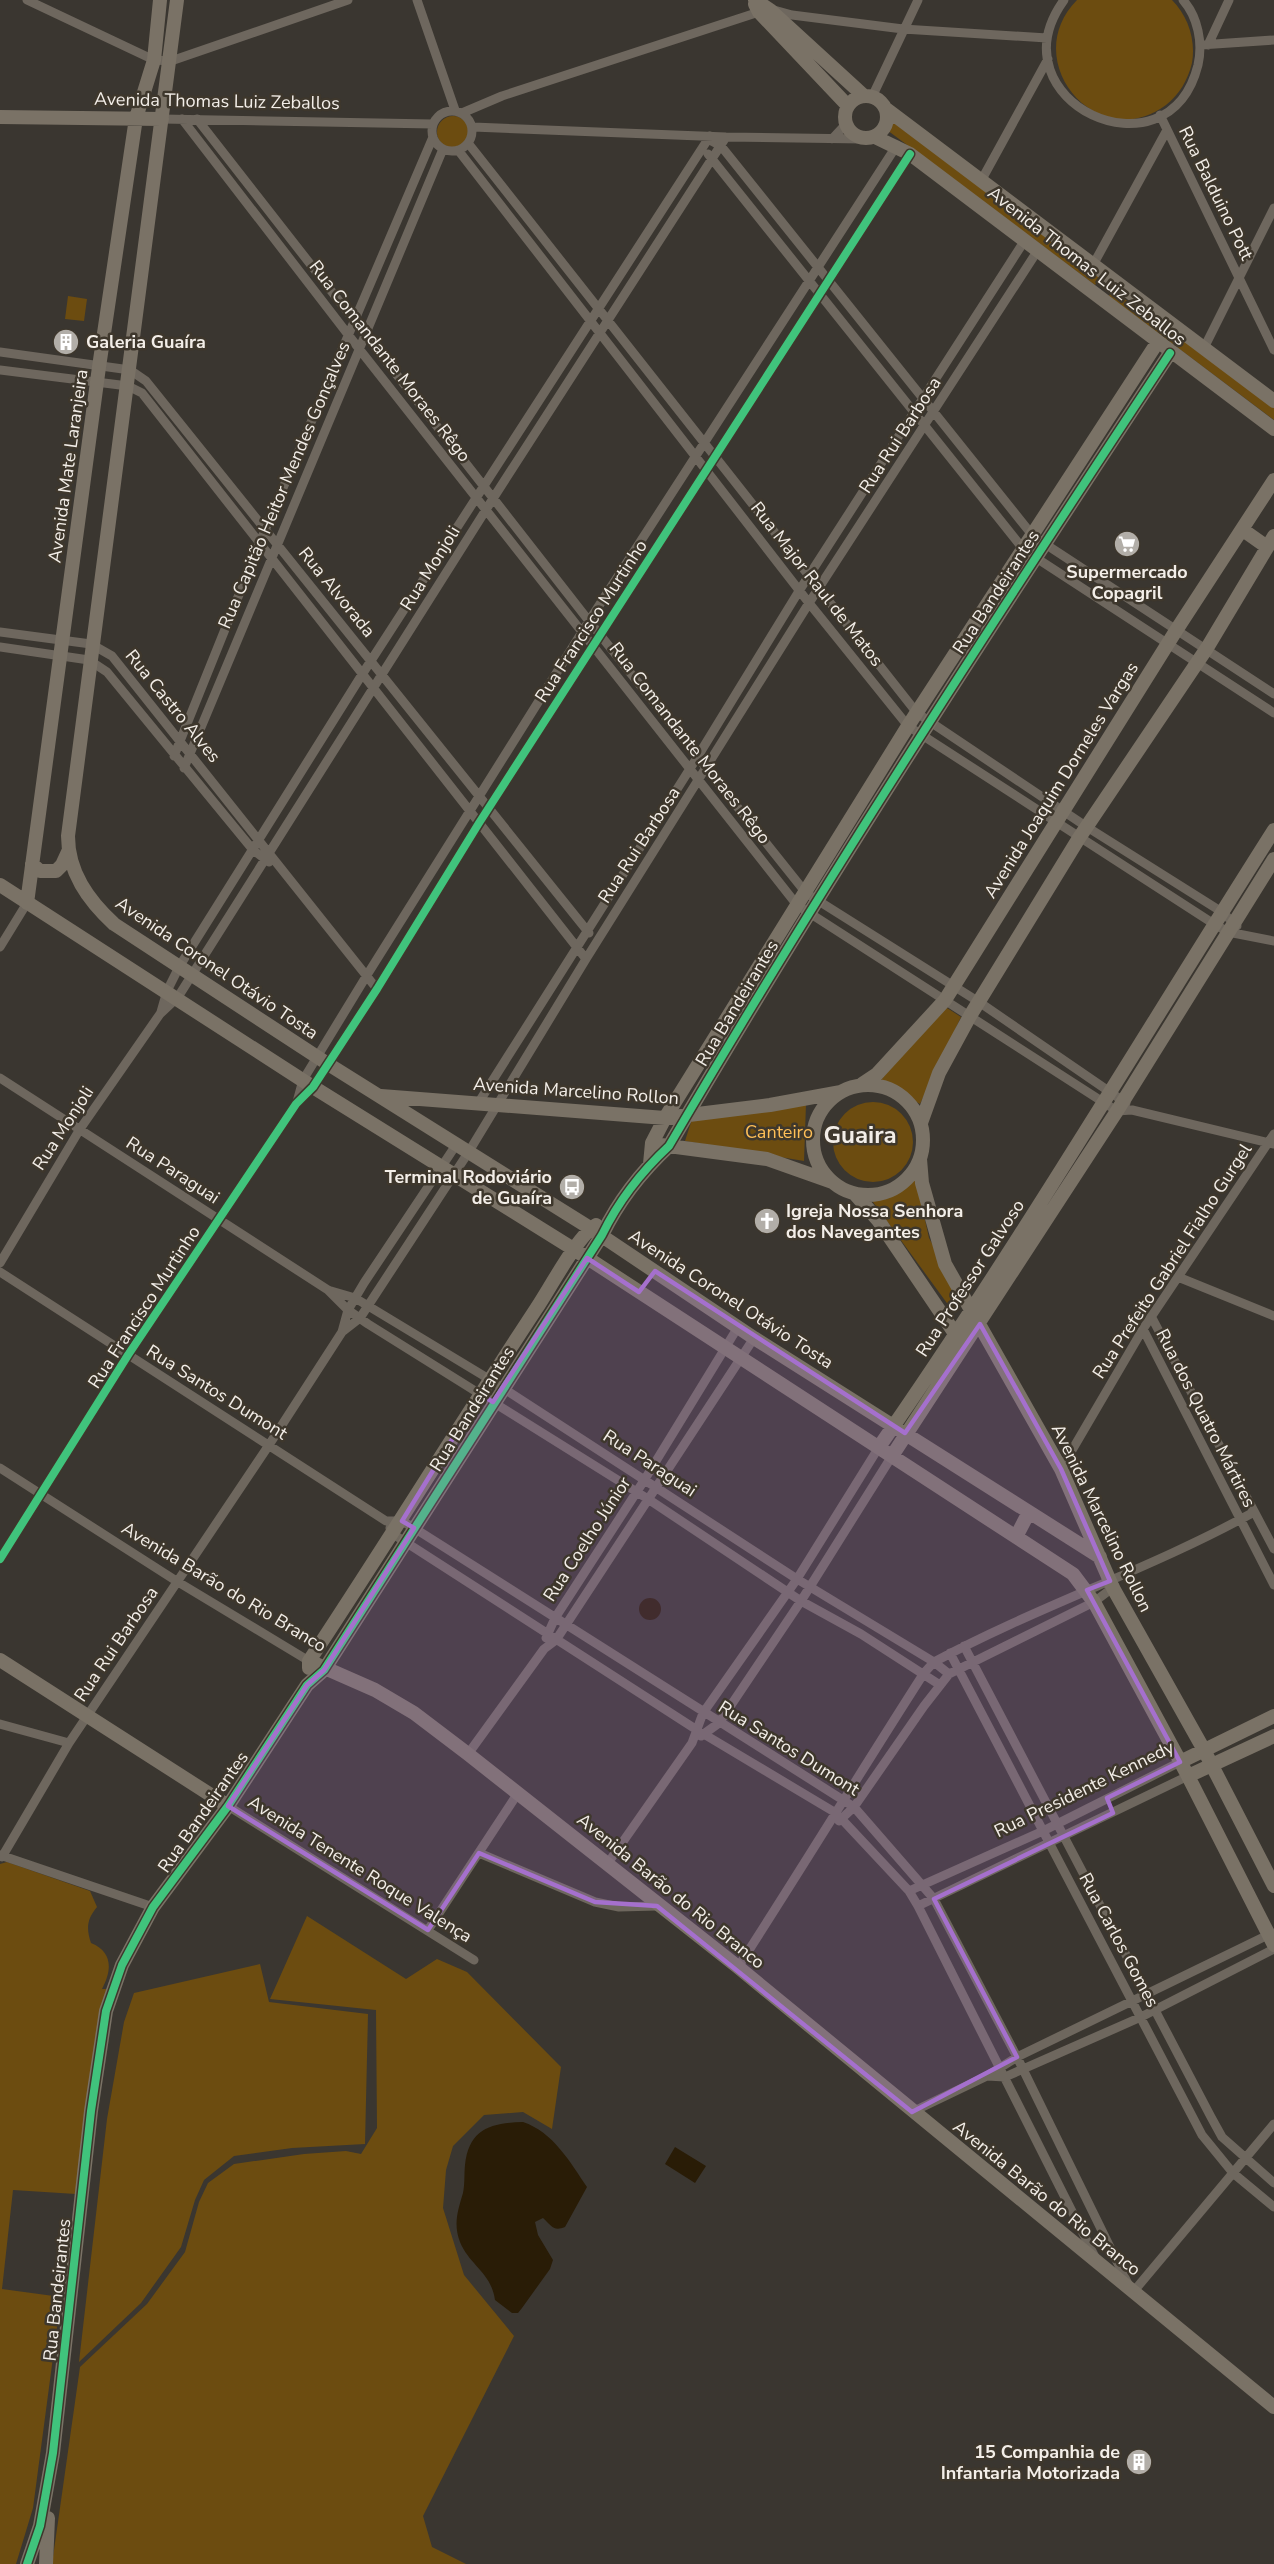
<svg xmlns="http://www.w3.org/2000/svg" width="1274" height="2564" font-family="'Nunito Sans',sans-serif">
<rect width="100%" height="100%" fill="#3a3630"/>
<path fill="#6c4c10" d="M 1077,0 L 1172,0 C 1188,16 1196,40 1192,63 C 1188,80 1179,95 1166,105 C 1098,156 1017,61 1077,0 Z
M437 132a16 16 0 1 1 32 0a16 16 0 1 1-32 0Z
M 890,119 L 1101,277 L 1095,285 L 887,130 Z
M 1112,290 L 1140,310 L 1145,310 L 1274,408 L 1274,420 L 1109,296 Z
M 68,296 L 87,299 L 84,321 L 65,319 Z
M 944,1006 L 961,1017 L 920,1104 L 880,1081 Z
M833 1142a40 40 0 1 1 80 0a40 40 0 1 1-80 0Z
M 806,1104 L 804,1161 L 685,1141 L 693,1116 Z
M 915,1175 L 929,1238 L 964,1302 L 952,1310 L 870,1198 L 894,1190 Z
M 7,1862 L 90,1891 L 97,1907 C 87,1919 86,1928 91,1943 C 113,1952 112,1970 102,1989 L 109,1989 L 76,2194 L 13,2190 L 2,2289 L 61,2297 L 33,2508 L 16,2564 L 0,2564 L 0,1864 Z
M 307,1916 L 406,1979 L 437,1959 L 467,1972 L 561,2067 L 552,2129 L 523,2112 L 484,2115 L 453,2146 L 446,2170 L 443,2208 L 464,2275 L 514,2336 L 423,2516 L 432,2547 L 466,2564 L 52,2564 L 80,2367 L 147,2304 L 185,2252 L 199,2202 L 208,2183 L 234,2164 L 304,2154 L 346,2151 L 361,2154 L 377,2128 L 376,2010 L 270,1999 Z
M 260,1964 L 269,2002 L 368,2014 L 365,2144 L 292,2148 L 234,2156 L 204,2180 L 195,2200 L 181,2247 L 141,2303 L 79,2362 L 107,2119 L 124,2022 L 134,1993 Z"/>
<path fill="#291c06" d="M639 1609a11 11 0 1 1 22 0a11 11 0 1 1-22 0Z
M 523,2122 C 553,2132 570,2162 587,2187 L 565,2227 C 553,2232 551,2225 543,2218 L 535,2222 L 538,2235 L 553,2260 L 550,2269 L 522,2308 L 518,2313 L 512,2313 L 495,2300 C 491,2272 470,2266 460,2242 C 453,2224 458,2210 463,2193 C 465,2184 464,2174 465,2165 C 469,2129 490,2123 523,2122 Z
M 675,2147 L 706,2166 L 695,2183 L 665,2164 Z"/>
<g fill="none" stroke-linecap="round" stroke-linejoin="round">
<path stroke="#6e675e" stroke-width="9" d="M 27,0 L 154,60 L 171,61 L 348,0
M 417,0 L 455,110
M 1064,0 C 991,101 1168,184 1198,65 C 1203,43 1198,17 1183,0
M 1200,45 L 1274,40
M 1208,45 L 1229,0
M 872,97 L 918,0
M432 131a20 20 0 1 1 40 0a20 20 0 1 1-40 0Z
M 462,113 L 502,96 L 759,12 L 774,10 L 792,15 L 903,29 L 1047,38
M 1160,115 L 1274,350
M 162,119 L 433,124
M 182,119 L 360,350 L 797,905 L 1117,1111 L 1132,1110 L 1274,1144
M 197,119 L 589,621 L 806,893 L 979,1002 L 1126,1103
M 473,127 L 726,137 L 863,139
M 708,139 L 721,146 L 1033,536 L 1274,694
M 832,139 L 846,124
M 468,143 L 917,713 L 1087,827 L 1222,912 L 1237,926
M 458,150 L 809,603 L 908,726 L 1214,924 L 1228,932 L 1274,941
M 708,154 L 1024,550 L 1274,713
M 981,181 L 1048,59
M 1093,265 L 1167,130
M 1205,346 L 1274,208
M 0,352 L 130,370 L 146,381 L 589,933
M 0,370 L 128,386 L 142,393 L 586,959
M 0,632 L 91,644 L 112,656 L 377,989
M 0,647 L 89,660 L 107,672 L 253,850 L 269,862
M 174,756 L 265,530 L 433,137
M 184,768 L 443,149
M 0,947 L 27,903
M 161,1012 L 167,991 L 179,967 L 363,673 L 710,136
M 0,1078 L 328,1290 L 348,1310 L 368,1324 L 648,1499 L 801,1601 L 861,1634 L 940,1685
M 297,1102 L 303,1080 L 367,975 L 589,621 L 897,145
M 479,1102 L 698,756 L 799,591 L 1025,240
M 0,1263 L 80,1129 L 160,1014 L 178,997 L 494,497 L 726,137
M 0,1272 L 386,1521 L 402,1521 L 414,1528 L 854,1807 L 934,1899 L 1017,2057 L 1129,2286
M 1178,1277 L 1274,1316
M 331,1291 L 355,1298 L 489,1379 L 797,1579 L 934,1662 L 949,1674
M 1151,1316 L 1274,1549
M 1143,1329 L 1274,1585
M 342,1332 L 360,1318 L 468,1153 L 586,959 L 809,603 L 1038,250
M 0,1468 L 178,1582 L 309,1661
M 1061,1469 L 1143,1329 L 1274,1134
M 390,1528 L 393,1534 L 697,1730 L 836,1813 L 909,1891 L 918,1906 L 1095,2257
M 0,1559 L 128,1355 L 296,1104 L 313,1087 L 377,989 L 479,823 L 910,154
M 546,1638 L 555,1618 L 645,1479 L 738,1327
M 964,1646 L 1211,2117 L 1222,2137 L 1274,2183
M 950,1653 L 1202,2135 L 1233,2173 L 1274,2207
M 0,1724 L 69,1743
M 701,1736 L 719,1723 L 801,1601 L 892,1456
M 468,1754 L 544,1649 L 556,1640 L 754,1338
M 228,1806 L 474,1960
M 839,1821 L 854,1807 L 924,1706 L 949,1674 L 1094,1602 L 1115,1586
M 479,1853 L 595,1902 L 619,1907 L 657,1906
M 0,1855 L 153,1907
M 2,1857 L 69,1743 L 269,1445 L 342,1332 L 348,1310 L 364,1283 L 456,1145
M 608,1863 L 692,1743 L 703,1713 L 797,1579 L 879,1447
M 909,1891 L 1043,1831 L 1180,1762
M 918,1906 L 1188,1776
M 428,1930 L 518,1793
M 738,1967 C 801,1870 861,1771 924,1673 L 934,1662 C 1038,1606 1151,1569 1254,1512
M 987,2076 L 1005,2077 L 1141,2017 L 1274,1949
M 912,2112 L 987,2076 L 1017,2057 L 1272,1933
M 1134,2291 L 1274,2124"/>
<path stroke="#7a7266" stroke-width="14" d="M 177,0 L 68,836 C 68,872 88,900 114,924 L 328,1064 L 590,1228 L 754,1338 L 1100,1557
M 755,0 L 770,10 L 864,96
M 755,4 L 759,12 L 848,106
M845 117a21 21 0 1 1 42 0a21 21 0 1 1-42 0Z
M 885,108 L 1274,401
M 0,117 L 162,119
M 875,137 L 910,154 L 1274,429
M 1243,530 L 1267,547
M 32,864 L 40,871 L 56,871 L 62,865 L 68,852
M 0,885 L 313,1087 L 575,1250 L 1073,1574 L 1094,1602 L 1188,1776 L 1274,1945
M 27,903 L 99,367 L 136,118 L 154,60 L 160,0
M 862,1084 L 877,1074 L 945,1000 L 1177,629 L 1274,480
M813 1140a55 55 0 1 1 110 0a55 55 0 1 1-110 0Z
M 381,1096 L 665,1118 L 770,1105 L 841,1092
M 921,1123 L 939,1073 L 970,1016 L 1079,838 L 1207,648 L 1274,536
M 661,1145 L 767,1159 L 832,1182
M 920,1159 L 922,1183 L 945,1264 L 1061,1469 L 1113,1588 L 1204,1750 L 1274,1886
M 650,1164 L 652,1143 L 665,1118 L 908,726 L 1157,343
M 855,1194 L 878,1220 L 960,1341
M 879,1447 C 1019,1246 1143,1036 1274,830
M 892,1456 L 1117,1111 L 1274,859
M 1016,1537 L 1029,1512
M 0,1660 L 228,1806
M 309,1661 L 375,1690 L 414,1713 L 468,1754 L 738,1967 L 1274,2407
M 309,1668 L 309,1661 C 386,1545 459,1426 536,1309 C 549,1290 578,1235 596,1225
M 1180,1762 L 1274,1716
M 1188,1776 L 1274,1736
M 27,2564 L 40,2526 L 53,2453 L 91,2111 L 106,2011 L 122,1965 L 153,1907 L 228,1806 L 307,1685 L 324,1670 L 602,1235 C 618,1202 642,1171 669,1146 C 827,876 998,614 1170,353
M 46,2564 L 48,2518"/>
<g stroke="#3e372c" stroke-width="11">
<path id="cycleway" d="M 0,1559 L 128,1355 L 296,1104 L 313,1087 L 377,989 L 479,823 L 910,154
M 27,2564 L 40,2526 L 53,2453 L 91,2111 L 106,2011 L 122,1965 L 153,1907 L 228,1806 L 307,1685 L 324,1670 L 602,1235 C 618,1202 642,1171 669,1146 C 827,876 998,614 1170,353"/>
</g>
<use href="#cycleway" stroke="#40c37c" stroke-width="8"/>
</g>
<path fill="#a570cd" fill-opacity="0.2" stroke="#a570cd" stroke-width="4.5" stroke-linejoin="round" d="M 587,1258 L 639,1292 L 655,1271 L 905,1433 L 980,1324 L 1061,1469 L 1110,1581 L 1087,1590 L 1180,1762 L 1107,1798 L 1113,1813 L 934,1899 L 1017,2057 L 912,2112 L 657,1906 L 595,1902 L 479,1853 L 428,1930 L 228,1806 L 307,1685 L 324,1670 L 414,1528 L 402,1521 L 480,1394 L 493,1402 Z"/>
<defs>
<g id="building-disc" transform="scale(1.35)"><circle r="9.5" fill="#b2aea8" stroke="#3e372c"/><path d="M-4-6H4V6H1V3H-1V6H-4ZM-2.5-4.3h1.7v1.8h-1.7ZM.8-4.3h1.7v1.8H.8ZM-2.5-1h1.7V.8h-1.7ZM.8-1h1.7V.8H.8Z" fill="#fff"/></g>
<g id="supermarket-disc" transform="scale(1.35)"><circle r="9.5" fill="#b2aea8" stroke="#3e372c"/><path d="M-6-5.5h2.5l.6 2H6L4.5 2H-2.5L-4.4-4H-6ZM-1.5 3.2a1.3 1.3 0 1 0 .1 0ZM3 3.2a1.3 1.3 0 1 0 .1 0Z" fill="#fff"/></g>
<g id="bus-disc" transform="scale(1.35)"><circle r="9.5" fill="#b2aea8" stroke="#3e372c"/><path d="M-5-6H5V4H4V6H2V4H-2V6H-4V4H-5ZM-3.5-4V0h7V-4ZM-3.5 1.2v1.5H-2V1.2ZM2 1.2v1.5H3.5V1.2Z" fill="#fff"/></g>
<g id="church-disc" transform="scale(1.35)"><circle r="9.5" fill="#b2aea8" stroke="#3e372c"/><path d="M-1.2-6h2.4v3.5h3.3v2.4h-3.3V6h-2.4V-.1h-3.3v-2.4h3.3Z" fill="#fff"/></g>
</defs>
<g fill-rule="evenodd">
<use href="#building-disc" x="66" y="342"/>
<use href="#supermarket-disc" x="1127" y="544"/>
<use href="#bus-disc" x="572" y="1187"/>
<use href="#church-disc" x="767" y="1221"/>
<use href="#building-disc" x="1139" y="2462"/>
</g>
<g text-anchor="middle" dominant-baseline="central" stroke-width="5" stroke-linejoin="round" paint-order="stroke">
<g font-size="18" fill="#f3eee8" stroke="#3e372c">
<text transform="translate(217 101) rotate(1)">Avenida Thomas Luiz Zeballos</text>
<text transform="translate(1216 193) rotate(64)">Rua Balduino Pott</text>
<text transform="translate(1087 266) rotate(38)">Avenida Thomas Luiz Zeballos</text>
<text transform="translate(390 361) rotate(52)">Rua Comandante Moraes Rêgo</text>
<text transform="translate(900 435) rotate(-57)">Rua Rui Barbosa</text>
<text transform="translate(68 466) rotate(-82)">Avenida Mate Laranjeira</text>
<text transform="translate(284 485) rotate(-67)">Rua Capitão Heitor Mendes Gonçalves</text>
<text transform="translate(430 568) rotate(-58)">Rua Monjoli</text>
<text transform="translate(817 584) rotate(52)">Rua Major Raul de Matos</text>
<text transform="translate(337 592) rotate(51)">Rua Alvorada</text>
<text transform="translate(996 592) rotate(-57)">Rua Bandeirantes</text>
<text transform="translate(591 621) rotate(-57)">Rua Francisco Murtinho</text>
<text transform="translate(173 706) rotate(51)">Rua Castro Alves</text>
<text transform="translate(690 743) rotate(52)">Rua Comandante Moraes Rêgo</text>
<text transform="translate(1061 780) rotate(-58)">Avenida Joaquim Dorneles Vargas</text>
<text transform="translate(639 845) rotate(-57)">Rua Rui Barbosa</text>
<text transform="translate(217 968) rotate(34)">Avenida Coronel Otávio Tosta</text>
<text transform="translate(737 1003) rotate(-59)">Rua Bandeirantes</text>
<text transform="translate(576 1091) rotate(4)">Avenida Marcelino Rollon</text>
<text transform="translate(63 1128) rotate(-57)">Rua Monjoli</text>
<text transform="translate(173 1170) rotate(33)">Rua Paraguai</text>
<text transform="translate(1172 1261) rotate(-57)">Rua Prefeito Gabriel Fialho Gurgel</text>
<text transform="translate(970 1278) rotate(-57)">Rua Professor Galvoso</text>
<text transform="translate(731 1299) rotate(33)">Avenida Coronel Otávio Tosta</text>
<text transform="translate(144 1307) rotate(-57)">Rua Francisco Murtinho</text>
<text transform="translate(217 1392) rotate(32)">Rua Santos Dumont</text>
<text transform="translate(472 1409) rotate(-58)">Rua Bandeirantes</text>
<text transform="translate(1206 1418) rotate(63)">Rua dos Quatro Mártires</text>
<text transform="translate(650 1463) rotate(33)">Rua Paraguai</text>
<text transform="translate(1102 1518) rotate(64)">Avenida Marcelino Rollon</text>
<text transform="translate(587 1539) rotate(-57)">Rua Coelho Júnior</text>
<text transform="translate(224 1587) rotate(31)">Avenida Barão do Rio Branco</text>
<text transform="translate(116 1644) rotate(-56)">Rua Rui Barbosa</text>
<text transform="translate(789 1748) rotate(32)">Rua Santos Dumont</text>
<text transform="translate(1084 1789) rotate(-26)">Rua Presidente Kennedy</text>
<text transform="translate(203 1812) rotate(-55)">Rua Bandeirantes</text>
<text transform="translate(360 1869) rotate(32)">Avenida Tenente Roque Valença</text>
<text transform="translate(671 1891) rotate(39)">Avenida Barão do Rio Branco</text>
<text transform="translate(1119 1940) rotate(62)">Rua Carlos Gomes</text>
<text transform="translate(1047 2198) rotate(39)">Avenida Barão do Rio Branco</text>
<text transform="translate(57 2290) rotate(-84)">Rua Bandeirantes</text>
</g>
<g font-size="18" font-weight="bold" fill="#f3eee8" stroke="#3e372c" text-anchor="start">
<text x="86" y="342">Galeria Guaíra</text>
<text x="1127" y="572" text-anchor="middle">Supermercado<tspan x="1127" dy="21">Copagril</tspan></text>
<text x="552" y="1177" text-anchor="end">Terminal Rodoviário<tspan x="552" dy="21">de Guaíra</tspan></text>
<text x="786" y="1211">Igreja Nossa Senhora<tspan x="786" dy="21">dos Navegantes</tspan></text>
<text x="1120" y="2452" text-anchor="end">15 Companhia de<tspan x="1120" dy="21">Infantaria Motorizada</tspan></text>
</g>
<g font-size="18" fill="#ffbf57" stroke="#3e372c">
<text x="779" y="1132">Canteiro</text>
</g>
<g font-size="24" font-weight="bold" fill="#f3eee8" stroke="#3e372c">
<text x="860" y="1135">Guaira</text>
</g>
</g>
</svg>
